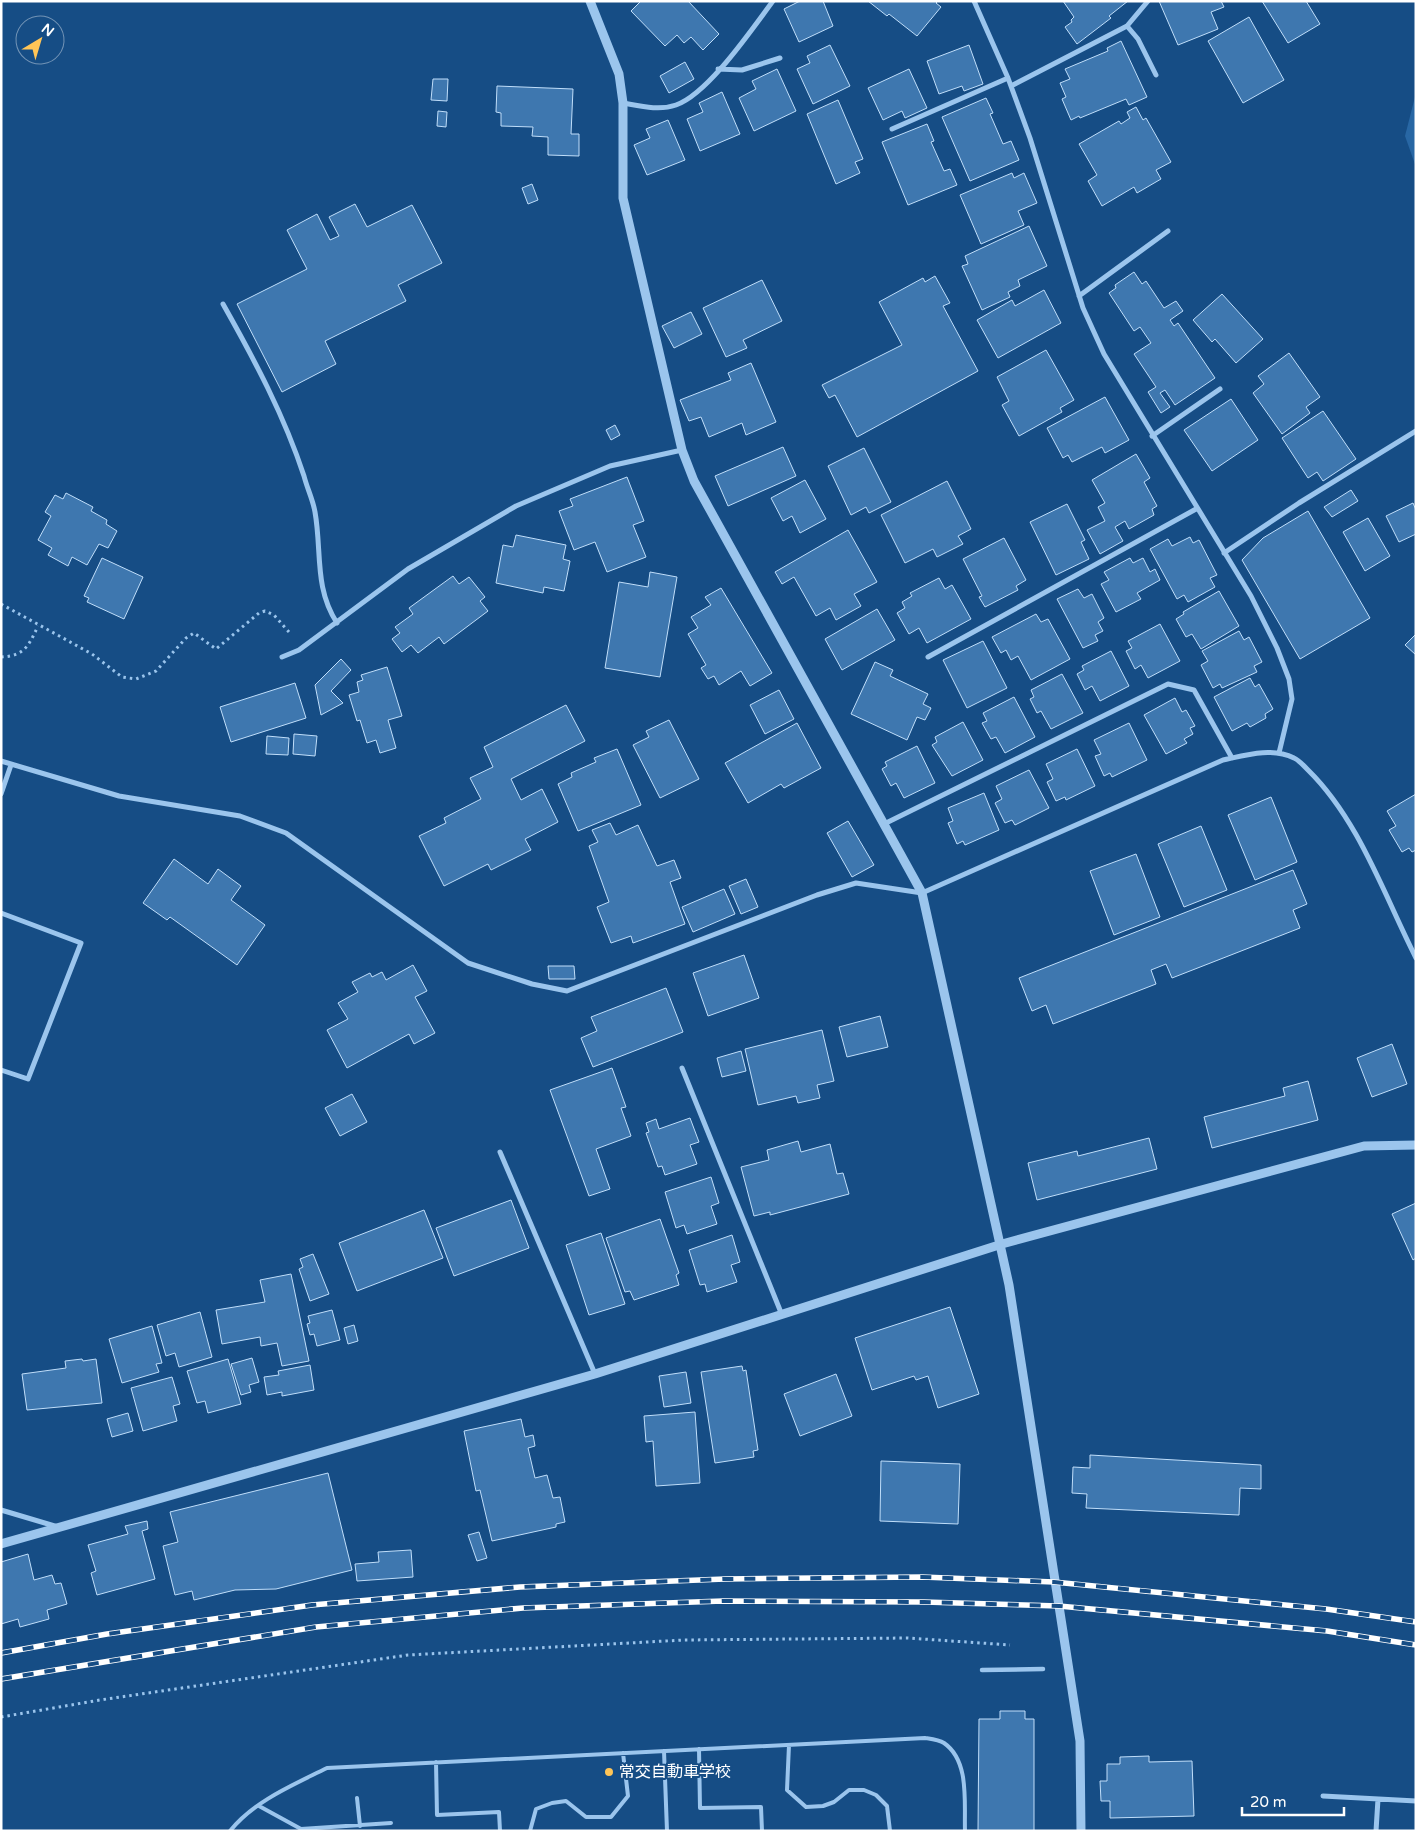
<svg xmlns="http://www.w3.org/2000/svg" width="1417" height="1832" font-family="'Varela Round','Noto Sans JP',sans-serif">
<rect width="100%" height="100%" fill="#164d85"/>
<path fill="#2867a4" d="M 1416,93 L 1416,167 L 1405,136 Z"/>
<path fill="#3e77af" stroke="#c0defa" d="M 641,1 L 688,1 L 719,34 L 703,50 L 691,37 L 684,43 L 677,35 L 665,46 L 631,11 Z
M 823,1 L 833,26 L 799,42 L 784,9 L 800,1 Z
M 868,1 L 938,1 L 936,3 L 941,7 L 917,36 L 889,14 L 887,16 Z
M 1063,1 L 1128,1 L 1109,16 L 1111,18 L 1077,44 L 1065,27 L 1072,22 L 1071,20 L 1074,17 Z
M 1159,1 L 1221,1 L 1224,7 L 1211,12 L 1218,29 L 1178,45 Z
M 1262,1 L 1306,1 L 1320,24 L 1288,43 Z
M 1249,17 L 1284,80 L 1243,103 L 1208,41 Z
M 1121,41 L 1147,97 L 1129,105 L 1126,99 L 1080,118 L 1079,116 L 1071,120 L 1062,99 L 1066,97 L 1060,83 L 1070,79 L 1065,69 L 1108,51 L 1107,48 Z
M 830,45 L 850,86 L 813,104 L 797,69 L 810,63 L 807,56 Z
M 969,45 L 983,84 L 964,91 L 962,86 L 939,94 L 927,61 Z
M 685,62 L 694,79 L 669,93 L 660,76 Z
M 777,69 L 796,111 L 754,131 L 739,98 L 756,89 L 752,81 Z
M 909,69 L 927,108 L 905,118 L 902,111 L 883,120 L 868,88 Z
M 433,79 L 448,79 L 447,101 L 431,100 Z
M 497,86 L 573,89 L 571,134 L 579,134 L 579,156 L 548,155 L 548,137 L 532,136 L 533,127 L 501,126 L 501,113 L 496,112 Z
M 722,92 L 740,134 L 700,151 L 687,119 L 703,112 L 699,103 Z
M 986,98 L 993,113 L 990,114 L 1003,144 L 1011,141 L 1019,160 L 970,181 L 942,117 Z
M 838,100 L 863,159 L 855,162 L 860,173 L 836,184 L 807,114 Z
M 1136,107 L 1143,120 L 1146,118 L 1171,162 L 1156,170 L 1161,179 L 1137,193 L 1134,187 L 1102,206 L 1088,181 L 1097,175 L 1079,144 L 1119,121 L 1121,124 L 1130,118 L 1127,112 Z
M 438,111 L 447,112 L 446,127 L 437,126 Z
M 668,120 L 685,160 L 647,175 L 634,145 L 650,138 L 646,129 Z
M 927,124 L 934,141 L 931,142 L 944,171 L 950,169 L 957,185 L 908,205 L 882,142 Z
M 1012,173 L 1014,178 L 1024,173 L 1037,203 L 1018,211 L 1024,225 L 981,244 L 960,195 Z
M 532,184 L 538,200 L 528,204 L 522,188 Z
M 355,204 L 367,227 L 412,205 L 442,263 L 398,285 L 406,301 L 325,341 L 336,364 L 282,392 L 237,304 L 307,269 L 287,230 L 317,214 L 330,240 L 339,236 L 329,217 Z
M 1029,226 L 1047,266 L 1018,280 L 1020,286 L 1008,292 L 1010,297 L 982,310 L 962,266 L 968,264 L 965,256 Z
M 1134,272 L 1142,284 L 1146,281 L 1164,308 L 1176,301 L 1183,311 L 1170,320 L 1174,326 L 1178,323 L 1215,378 L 1175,405 L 1165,390 L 1160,393 L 1170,407 L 1161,413 L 1148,392 L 1156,387 L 1134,354 L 1151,343 L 1140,327 L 1134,331 L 1109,293 L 1116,288 L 1115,285 Z
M 935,276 L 950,303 L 943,306 L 978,371 L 857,437 L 835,395 L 829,398 L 822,385 L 902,345 L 879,302 L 923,278 L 925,282 Z
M 762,280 L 782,321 L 743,340 L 747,348 L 726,357 L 703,308 Z
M 1044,290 L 1061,323 L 998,358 L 977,320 L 1012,300 L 1015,306 Z
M 1222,294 L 1263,339 L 1236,363 L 1215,339 L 1212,342 L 1193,320 Z
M 691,312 L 702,334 L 674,348 L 662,326 Z
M 1046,350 L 1074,400 L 1060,408 L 1062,412 L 1019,436 L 1002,405 L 1009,401 L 997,377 Z
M 1289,353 L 1320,397 L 1306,407 L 1310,413 L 1282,434 L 1253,393 L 1264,384 L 1258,376 Z
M 751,363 L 776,422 L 746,435 L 742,423 L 709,437 L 701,417 L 689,421 L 680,400 L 731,380 L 728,373 Z
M 1105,397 L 1129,440 L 1105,453 L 1102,447 L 1072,462 L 1068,455 L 1063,458 L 1047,428 Z
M 1231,399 L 1258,440 L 1212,471 L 1184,430 Z
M 1323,411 L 1356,459 L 1323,481 L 1317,472 L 1308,478 L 1282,438 Z
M 615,425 L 620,435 L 611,440 L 606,430 Z
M 783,447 L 796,476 L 728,506 L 715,476 Z
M 864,448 L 891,502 L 869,513 L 866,507 L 851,515 L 828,466 Z
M 1136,454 L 1150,478 L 1144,482 L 1157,506 L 1152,509 L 1154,515 L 1129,529 L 1125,521 L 1115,527 L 1123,541 L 1100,554 L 1087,530 L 1105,521 L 1098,507 L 1105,503 L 1092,480 Z
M 627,477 L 644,521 L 633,525 L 646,557 L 607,572 L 595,542 L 574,550 L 559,511 L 573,506 L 570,499 Z
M 805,480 L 826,519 L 800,533 L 792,516 L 783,521 L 771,498 Z
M 947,481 L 971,529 L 958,536 L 963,544 L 937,557 L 933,549 L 905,563 L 881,515 Z
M 1351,490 L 1358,501 L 1332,517 L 1324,507 Z
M 66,493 L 93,507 L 91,511 L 107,520 L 106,524 L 117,531 L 108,548 L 99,544 L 87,565 L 72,557 L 68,566 L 48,555 L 52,548 L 38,540 L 51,516 L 45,512 L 55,495 L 63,499 Z
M 1413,503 L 1416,510 L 1416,534 L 1399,542 L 1386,516 Z
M 1067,504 L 1085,540 L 1081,542 L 1089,559 L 1056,575 L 1030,522 Z
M 1308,511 L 1370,618 L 1300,659 L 1242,560 L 1263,538 Z
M 1368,518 L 1390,556 L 1365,571 L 1343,532 Z
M 848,530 L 877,582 L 854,594 L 861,606 L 836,620 L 830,608 L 816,616 L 794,577 L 782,584 L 775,572 Z
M 516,535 L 566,545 L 563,559 L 570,561 L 564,591 L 544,587 L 543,593 L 496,583 L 503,545 L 513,547 Z
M 1190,537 L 1193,543 L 1199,540 L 1217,575 L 1210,578 L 1215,587 L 1188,602 L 1184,595 L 1177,599 L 1150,549 L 1168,539 L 1172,546 Z
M 1004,538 L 1026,580 L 1016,586 L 1018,590 L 985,607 L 979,597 L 982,596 L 963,559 Z
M 102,558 L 143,577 L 124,619 L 87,602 L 89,598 L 84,596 Z
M 1130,558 L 1133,563 L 1143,558 L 1150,572 L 1155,569 L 1160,580 L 1137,593 L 1141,599 L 1116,612 L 1101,584 L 1109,580 L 1104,572 Z
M 650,572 L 677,577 L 660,677 L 605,668 L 619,582 L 648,587 Z
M 453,576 L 459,584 L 469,577 L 485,597 L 480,601 L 488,611 L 444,644 L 439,637 L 418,653 L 411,645 L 402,652 L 392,639 L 400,633 L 395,627 L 413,614 L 409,608 Z
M 939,578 L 945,589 L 952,585 L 971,619 L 927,643 L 919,628 L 909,634 L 897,613 L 905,608 L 902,602 L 912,596 L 910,593 Z
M 721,588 L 772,673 L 750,686 L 741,671 L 719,685 L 714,676 L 708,679 L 701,668 L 706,665 L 688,634 L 698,628 L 691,617 L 711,605 L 705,597 Z
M 1078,589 L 1084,598 L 1092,594 L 1104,618 L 1098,622 L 1103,631 L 1095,635 L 1098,641 L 1083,648 L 1057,599 Z
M 1219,591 L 1239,626 L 1201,649 L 1192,634 L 1186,637 L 1176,619 L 1184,614 L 1183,612 Z
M 877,609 L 895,640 L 842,670 L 825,639 Z
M 1036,614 L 1041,622 L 1048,619 L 1070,659 L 1031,680 L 1018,656 L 1011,660 L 1006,650 L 1001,653 L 992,637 Z
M 1160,624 L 1180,661 L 1148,678 L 1141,665 L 1135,669 L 1126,651 L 1132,648 L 1128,641 Z
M 1239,631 L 1244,640 L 1249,637 L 1262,662 L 1254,666 L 1257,672 L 1222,688 L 1220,684 L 1213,688 L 1201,665 L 1208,661 L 1202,651 Z
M 1416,634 L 1416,655 L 1405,645 Z
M 983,641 L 1007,688 L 967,708 L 943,660 Z
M 1111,651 L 1129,686 L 1100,701 L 1092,686 L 1085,690 L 1077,674 L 1084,670 L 1082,666 Z
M 341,659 L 351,670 L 331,691 L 343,703 L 321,715 L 315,685 Z
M 875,662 L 893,670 L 890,676 L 928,694 L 923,704 L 931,708 L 925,720 L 917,717 L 907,740 L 851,714 Z
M 387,667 L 402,716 L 388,720 L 396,748 L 380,753 L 376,740 L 367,743 L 360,720 L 357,721 L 349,695 L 359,692 L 357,682 L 363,680 L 361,675 Z
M 1062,674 L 1083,713 L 1051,729 L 1041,711 L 1037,713 L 1030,699 L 1034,697 L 1031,690 Z
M 1250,678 L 1255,687 L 1259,684 L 1273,709 L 1265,714 L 1266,718 L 1250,727 L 1247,723 L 1232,731 L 1214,697 Z
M 295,683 L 306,718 L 231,742 L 220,707 Z
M 779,690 L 794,719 L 765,734 L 750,705 Z
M 1014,697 L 1035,737 L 1005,753 L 996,737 L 991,739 L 982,723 L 987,721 L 983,713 Z
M 1175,698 L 1182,712 L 1186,710 L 1195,726 L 1190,728 L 1193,734 L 1184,739 L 1187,743 L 1166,754 L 1144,715 Z
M 566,705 L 585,741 L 511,779 L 521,800 L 542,789 L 558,822 L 525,839 L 531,850 L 491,870 L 488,864 L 444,886 L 419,836 L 446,823 L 444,818 L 481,799 L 470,778 L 493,767 L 484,747 Z
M 669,720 L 699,779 L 660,798 L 633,745 L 649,737 L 646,731 Z
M 963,722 L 983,760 L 952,776 L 932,745 L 937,742 L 935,737 Z
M 797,723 L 821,768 L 784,788 L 781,784 L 748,803 L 725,763 Z
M 1129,723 L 1147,760 L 1112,777 L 1110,773 L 1104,776 L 1095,756 L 1101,754 L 1094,740 Z
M 294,734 L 317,736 L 315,756 L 293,754 Z
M 267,736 L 289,738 L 288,755 L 266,754 Z
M 917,746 L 935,783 L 904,798 L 896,783 L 891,786 L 882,769 L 887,766 L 885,762 Z
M 617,749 L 641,805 L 578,831 L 558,784 L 572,777 L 571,773 L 596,762 L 594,758 Z
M 1077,749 L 1095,786 L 1066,800 L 1065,797 L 1056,801 L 1047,782 L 1053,779 L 1046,764 Z
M 1029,770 L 1049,808 L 1015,825 L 1012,820 L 1005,823 L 995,803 L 1002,799 L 996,786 Z
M 984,793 L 999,830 L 965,845 L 963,841 L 957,844 L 948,823 L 953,821 L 948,808 Z
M 1416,794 L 1416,850 L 1412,852 L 1409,848 L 1402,852 L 1389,830 L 1396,826 L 1387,811 Z
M 1271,797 L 1297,862 L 1255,880 L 1228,815 Z
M 848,821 L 874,865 L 852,877 L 827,833 Z
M 610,823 L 616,835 L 638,825 L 657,866 L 674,860 L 681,878 L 670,882 L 685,924 L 633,943 L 631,936 L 611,943 L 597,907 L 609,902 L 589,846 L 598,842 L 592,830 Z
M 1201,826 L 1227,890 L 1184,907 L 1158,844 Z
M 1136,854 L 1160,917 L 1114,935 L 1090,871 Z
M 174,859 L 208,884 L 218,869 L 241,886 L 231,900 L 265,925 L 237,965 L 170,917 L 167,920 L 143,903 Z
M 1293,870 L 1307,904 L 1293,910 L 1300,928 L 1172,978 L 1166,964 L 1151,970 L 1156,984 L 1053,1024 L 1046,1005 L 1032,1011 L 1019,978 Z
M 746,879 L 758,907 L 741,914 L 729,886 Z
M 724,889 L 735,914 L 693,932 L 682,907 Z
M 744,955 L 759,998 L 708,1016 L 693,973 Z
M 413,965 L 427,991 L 415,997 L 435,1033 L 414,1044 L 409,1034 L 347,1068 L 327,1030 L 348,1019 L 338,1003 L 358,992 L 352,982 L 370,973 L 372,977 L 382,972 L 386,980 Z
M 548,966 L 574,966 L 575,979 L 549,979 Z
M 666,988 L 683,1032 L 593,1067 L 581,1038 L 597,1031 L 591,1017 Z
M 880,1016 L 888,1047 L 847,1057 L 839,1027 Z
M 822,1030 L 834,1081 L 817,1085 L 820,1098 L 798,1103 L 796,1096 L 758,1105 L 745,1049 Z
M 1392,1044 L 1407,1084 L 1372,1097 L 1357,1058 Z
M 741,1051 L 746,1071 L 722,1077 L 717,1058 Z
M 612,1068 L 626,1107 L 621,1108 L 631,1136 L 596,1149 L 610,1189 L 589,1196 L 550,1090 Z
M 1308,1081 L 1318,1120 L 1212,1148 L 1204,1117 L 1285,1096 L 1283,1088 Z
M 352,1094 L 367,1122 L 340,1136 L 325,1108 Z
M 690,1118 L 699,1142 L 690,1145 L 697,1164 L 665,1175 L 662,1166 L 658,1167 L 646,1133 L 649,1132 L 646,1123 L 656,1119 L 659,1129 Z
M 1149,1138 L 1157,1169 L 1037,1200 L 1028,1163 L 1077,1151 L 1078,1156 Z
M 798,1141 L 801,1152 L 830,1144 L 837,1174 L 843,1173 L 849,1194 L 770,1215 L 770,1212 L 754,1216 L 741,1167 L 769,1160 L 767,1150 Z
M 711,1177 L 719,1203 L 711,1206 L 717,1224 L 687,1234 L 684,1225 L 676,1228 L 665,1192 Z
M 511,1200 L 529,1248 L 454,1276 L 436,1228 Z
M 1416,1203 L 1416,1258 L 1413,1260 L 1392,1214 Z
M 424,1210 L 443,1258 L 357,1291 L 339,1243 Z
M 660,1219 L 679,1273 L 676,1275 L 679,1285 L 634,1300 L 630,1291 L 625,1292 L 606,1238 Z
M 601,1233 L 625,1304 L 589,1315 L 566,1245 Z
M 732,1235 L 740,1262 L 731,1265 L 737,1282 L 707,1292 L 705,1284 L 700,1285 L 689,1250 Z
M 313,1254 L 329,1294 L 310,1301 L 299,1269 L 303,1267 L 300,1259 Z
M 291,1274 L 309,1361 L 282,1366 L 277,1343 L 261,1346 L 260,1337 L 222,1344 L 216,1310 L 265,1302 L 260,1280 Z
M 950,1307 L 979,1394 L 938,1408 L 928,1376 L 916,1380 L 914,1376 L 872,1390 L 855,1338 Z
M 332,1310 L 340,1340 L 317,1346 L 314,1334 L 310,1335 L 307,1324 L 310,1323 L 308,1316 Z
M 200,1312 L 212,1357 L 179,1367 L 175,1353 L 166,1356 L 157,1325 Z
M 354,1325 L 358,1341 L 348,1344 L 344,1328 Z
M 152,1326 L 162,1363 L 156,1364 L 159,1372 L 122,1383 L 109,1339 Z
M 252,1358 L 259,1382 L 249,1385 L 251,1392 L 241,1395 L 231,1364 Z
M 82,1359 L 83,1361 L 96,1359 L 102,1403 L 27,1410 L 22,1374 L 66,1368 L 65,1361 Z
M 228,1359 L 241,1404 L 208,1413 L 205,1401 L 197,1403 L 187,1371 Z
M 310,1365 L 314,1390 L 282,1396 L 282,1392 L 267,1395 L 264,1377 L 279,1375 L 278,1371 Z
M 742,1366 L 743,1371 L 746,1370 L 758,1450 L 753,1451 L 754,1457 L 715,1463 L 701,1372 Z
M 686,1372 L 691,1403 L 664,1407 L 659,1376 Z
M 836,1374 L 852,1416 L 800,1436 L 784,1394 Z
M 172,1377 L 180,1404 L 173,1406 L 177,1421 L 143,1431 L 131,1388 Z
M 695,1412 L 700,1483 L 656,1486 L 653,1441 L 646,1442 L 644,1416 Z
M 128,1413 L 133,1431 L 112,1437 L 107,1419 Z
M 521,1419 L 525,1437 L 533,1435 L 535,1446 L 528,1448 L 535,1478 L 547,1475 L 553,1498 L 560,1497 L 565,1522 L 556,1524 L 556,1527 L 492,1541 L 480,1490 L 476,1491 L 464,1431 Z
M 1090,1455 L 1261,1465 L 1261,1489 L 1240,1488 L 1239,1515 L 1086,1508 L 1087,1494 L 1072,1493 L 1073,1467 L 1090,1468 Z
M 881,1461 L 960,1464 L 958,1524 L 880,1521 Z
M 328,1473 L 352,1570 L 276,1589 L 235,1590 L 194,1600 L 192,1591 L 175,1595 L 163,1546 L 178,1542 L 170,1512 Z
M 147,1521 L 148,1529 L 142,1531 L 155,1579 L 97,1595 L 91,1573 L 96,1571 L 88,1545 L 128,1534 L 125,1526 Z
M 479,1532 L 487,1558 L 477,1561 L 468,1535 Z
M 411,1550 L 413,1577 L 357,1581 L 355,1564 L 379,1562 L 378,1552 Z
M 28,1554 L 34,1580 L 52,1575 L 55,1584 L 61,1583 L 67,1604 L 47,1610 L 49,1619 L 20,1627 L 18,1619 L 1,1624 L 1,1562 Z
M 1000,1711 L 1025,1711 L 1025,1719 L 1034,1719 L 1034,1831 L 978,1831 L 979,1719 L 1000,1719 Z
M 1149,1756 L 1149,1762 L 1192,1761 L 1194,1816 L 1110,1818 L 1110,1801 L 1101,1801 L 1100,1781 L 1107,1781 L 1107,1764 L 1120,1764 L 1120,1757 Z"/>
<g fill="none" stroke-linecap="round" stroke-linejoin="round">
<path stroke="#9bc5ed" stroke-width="3" stroke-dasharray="2.5 4" stroke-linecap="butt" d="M 1,604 L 92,654 L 122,677 L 136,679 L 156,671 L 186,638 L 194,633 L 216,649 L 259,613 L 265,611 L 274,615 L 289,632
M 1,657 C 25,656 29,645 38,626
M 1,1717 L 100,1700 L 408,1655 L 684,1640 L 908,1638 L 1010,1645"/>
<path stroke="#9bc5ed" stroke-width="4" d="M 789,1745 L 787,1790 L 806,1807 L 823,1806 L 834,1802 L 849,1790 L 864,1790 L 876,1795 L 887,1806 L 890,1831
M 699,1749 L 700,1808 L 761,1807 L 762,1831
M 664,1751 L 667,1831
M 436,1762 L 437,1815 L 499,1812 L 500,1831
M 357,1798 L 360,1826
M 259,1806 L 301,1829 L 391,1823
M 230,1831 C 254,1801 293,1785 327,1768 L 925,1738 C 931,1739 939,1740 944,1743 C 970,1761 964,1803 965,1831
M 530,1831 L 536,1809 L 552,1803 L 566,1801 L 586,1817 L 611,1817 L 628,1796 L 623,1753"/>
<path stroke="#9bc5ed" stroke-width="4.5" d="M 982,1670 L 1043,1669"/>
<path stroke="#9bc5ed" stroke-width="5" d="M 974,1 L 1008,78 L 1030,138 L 1083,308 L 1104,354 L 1251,596 L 1277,648 L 1289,679 L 1292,699 L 1279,753
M 1127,26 L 1138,39 L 1156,75
M 718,69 L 742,70 L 780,58
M 1011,86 L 1127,26 L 1148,1
M 623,103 C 640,106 659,111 676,105 C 708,94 752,29 773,1
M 892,129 L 1008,78
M 1079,296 L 1168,231
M 223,304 C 254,359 284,415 304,476 C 307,488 313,500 315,512 C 322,551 314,588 337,623
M 1152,436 L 1220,389
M 1224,553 L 1299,503 L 1416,431
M 282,657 L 299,650 L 408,569 L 516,506 L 610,466 L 682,450
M 928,657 L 1196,509
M 1,761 L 119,796 L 240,816 L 286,833 L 468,963 L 532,984 L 567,991 L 817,895 L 856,883 L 922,893 L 1223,760 C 1246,755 1271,747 1294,758 C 1299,760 1304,766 1308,770 C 1359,820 1384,895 1416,958
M 1,794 L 11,765
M 884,824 L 1168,684 L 1194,690 L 1232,758
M 1,913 L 81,943 L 28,1079 L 1,1070
M 682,1068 L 782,1315
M 500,1152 L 595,1374
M 1,1510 L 58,1527
M 1323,1796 L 1416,1801
M 1376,1831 L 1378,1799"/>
<path stroke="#9bc5ed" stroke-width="9" d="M 590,1 L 619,74 L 623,103 L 623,198 L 682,450 L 694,481 L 922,893 L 1009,1285 L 1080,1741 L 1081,1831
M 1,1544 L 595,1374 L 1002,1244 L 1364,1146 L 1416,1145"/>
<g stroke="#fff" stroke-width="5.5">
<path id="rail" d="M 1,1653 L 107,1634 L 312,1605 L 520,1587 L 725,1579 L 922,1577 L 1054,1582 L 1326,1609 L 1416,1622
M 1,1679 L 316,1627 L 523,1608 L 723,1601 L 924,1602 L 1059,1606 L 1327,1631 L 1416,1645"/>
</g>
<use href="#rail" stroke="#164d85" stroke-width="4" stroke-dasharray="11" stroke-linecap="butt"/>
</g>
<circle fill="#ffc557" stroke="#164d85" stroke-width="2" cx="609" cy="1772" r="5"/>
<g text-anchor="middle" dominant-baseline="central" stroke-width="4" stroke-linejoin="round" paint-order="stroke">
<g font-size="16" fill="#fff" stroke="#164d85" text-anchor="start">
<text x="619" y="1772">常交自動車学校</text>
</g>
</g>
<rect width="1417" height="1832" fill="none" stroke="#ffffff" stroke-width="5"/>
<g transform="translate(40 40) rotate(38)"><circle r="24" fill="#164d85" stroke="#7394b6"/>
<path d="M0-4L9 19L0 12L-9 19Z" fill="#ffc557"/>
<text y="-8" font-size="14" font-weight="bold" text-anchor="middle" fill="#ffffff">N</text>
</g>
<path d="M1242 1807v8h102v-8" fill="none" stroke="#ffffff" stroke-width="2.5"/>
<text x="1250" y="1807" font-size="15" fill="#ffffff" stroke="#164d85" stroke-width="4" paint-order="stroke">20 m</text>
</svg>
